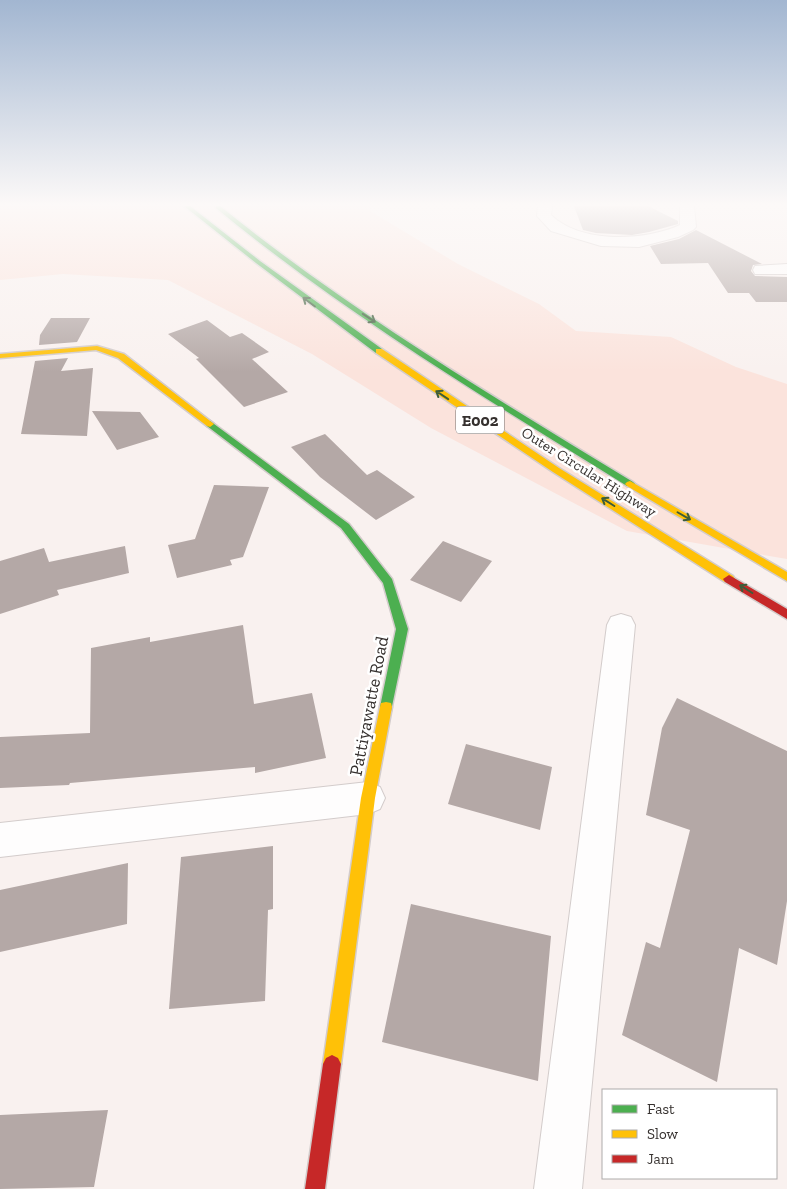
<svg xmlns="http://www.w3.org/2000/svg" width="787" height="1189" font-family="'Zilla Slab',serif">
<rect width="100%" height="100%" fill="#f9f1ef"/>
<path fill="#fbe3dc" d="M 0,206 L 370,206 L 370,211 L 458,264 L 539,304 L 576,331 L 671,337 L 736,367 L 787,384 L 787,559 L 627,531 L 431,428 L 312,354 L 168,280 L 63,274 L 0,280 Z"/>
<path fill="#b4a8a6" d="M 574,206 L 648,206 L 678,221 L 678,224 L 649,232 L 632,235 L 596,233 L 583,230 Z
M 696,230 L 762,264 L 753,265 L 751,271 L 755,276 L 787,277 L 787,302 L 756,302 L 749,293 L 728,293 L 708,263 L 661,264 L 650,246 L 679,239 Z
M 51,318 L 90,318 L 77,342 L 39,345 L 40,335 Z
M 207,320 L 230,337 L 242,333 L 269,352 L 252,359 L 288,392 L 244,407 L 196,359 L 199,358 L 168,334 Z
M 68,358 L 61,371 L 93,368 L 87,436 L 21,434 L 35,361 Z
M 92,411 L 140,412 L 159,437 L 117,450 Z
M 325,434 L 367,475 L 377,470 L 415,497 L 376,520 L 320,477 L 291,447 Z
M 214,485 L 269,487 L 243,557 L 230,560 L 232,565 L 177,578 L 168,545 L 195,539 Z
M 443,541 L 492,561 L 461,602 L 410,580 Z
M 125,546 L 129,573 L 57,590 L 59,595 L 0,614 L 0,561 L 44,548 L 49,562 Z
M 243,625 L 254,704 L 312,693 L 326,758 L 255,773 L 255,767 L 70,783 L 69,785 L 0,788 L 0,737 L 90,733 L 91,648 L 150,637 L 150,642 Z
M 677,698 L 787,751 L 787,901 L 777,965 L 739,948 L 717,1082 L 622,1035 L 646,942 L 660,948 L 690,830 L 646,815 L 662,728 Z
M 466,744 L 552,767 L 540,830 L 448,804 Z
M 273,846 L 273,909 L 268,910 L 265,1001 L 169,1009 L 181,857 Z
M 128,863 L 127,924 L 0,952 L 0,890 Z
M 411,904 L 551,936 L 538,1081 L 382,1042 Z
M 108,1110 L 94,1187 L 0,1189 L 0,1115 Z"/>
<g fill="none" stroke-linecap="round" stroke-linejoin="round">
<g stroke="#d3cccb" stroke-width="2">
<path id="street" d="M 538,206 L 552,206 L 551,215 C 581,244 645,241 680,225 L 680,206 L 694,206 L 696,227 L 693,230 L 678,237 L 639,247 L 601,246 L 551,231 L 537,216 Z
M 787,264 L 787,274 L 755,274 L 753,270 L 755,266 Z
M 621,614 L 631,617 L 635,625 L 582,1189 L 534,1189 L 607,625 L 611,617 Z
M 368,782 L 380,787 L 385,798 L 380,809 L 368,814 L 0,857 L 0,823 Z"/>
</g>
<g stroke="#d3cccb" stroke-width="3">
<path id="fast" d="M 184,206 L 190,206 L 260,261 L 382,349 L 382,353 L 376,353 L 256,263 Z
M 216,206 L 220,206 C 348,310 492,396 633,482 L 635,484 L 633,486 L 627,486 L 598,468 C 467,387 335,306 216,208 Z
M 210,421 L 349,524 L 392,579 L 408,629 L 391,711 L 386,712 L 381,711 L 380,707 L 396,629 L 383,583 L 341,528 L 207,426 L 206,424 Z"/>
</g>
<g stroke="#d3cccb" stroke-width="3">
<path id="slow" d="M 97,346 L 124,354 L 214,424 L 210,427 L 207,426 L 118,358 L 96,350 L 0,358 L 0,354 Z
M 376,349 L 382,349 L 559,468 L 733,576 L 735,579 L 733,582 L 725,582 L 553,472 L 376,353 Z
M 630,481 L 787,572 L 787,581 L 627,486 L 625,484 L 627,482 Z
M 386,702 L 391,703 L 392,707 L 375,798 L 341,1064 L 338,1070 L 332,1073 L 326,1070 L 323,1064 L 361,798 L 380,707 L 381,703 Z"/>
</g>
<g stroke="#d3cccb" stroke-width="3">
<path id="jam" d="M 729,575 L 787,609 L 787,619 L 725,582 L 723,579 Z
M 332,1055 L 338,1058 L 341,1064 L 325,1189 L 305,1189 L 323,1064 L 326,1058 Z"/>
</g>
<use href="#street" fill="#fefdfd" fill-rule="evenodd"/>
<use href="#fast" fill="#4caf50" fill-rule="evenodd"/>
<use href="#slow" fill="#ffc107" fill-rule="evenodd"/>
<use href="#jam" fill="#c62828" fill-rule="evenodd"/>
</g>
<defs><path id="oneway-shaft" d="M-6 0H5M1.5-3L5.5 0L1.5 3" fill="none" stroke-width="1.6" stroke-linecap="round" stroke-linejoin="round" transform="scale(1.25)"/></defs>
<g stroke="#3d5c3a">
<use href="#oneway-shaft" transform="translate(309 302) rotate(-143)"/>
<use href="#oneway-shaft" transform="translate(369 318) rotate(33)"/>
<use href="#oneway-shaft" transform="translate(442 395) rotate(-146)"/>
<use href="#oneway-shaft" transform="translate(608 502) rotate(-148)"/>
<use href="#oneway-shaft" transform="translate(684 516) rotate(30)"/>
<use href="#oneway-shaft" transform="translate(746 589) rotate(-148)"/>
</g>
<linearGradient id="sky" x2="0" y2="1"><stop stop-color="#a2b6d1"/><stop offset="0.55" stop-color="#fcf9f8"/><stop offset="1" stop-color="#fcf9f8" stop-opacity="0"/></linearGradient>
<rect width="787" height="372" fill="url(#sky)"/>
<g text-anchor="middle" dominant-baseline="central" stroke-width="5" stroke-linejoin="round" paint-order="stroke">
<g font-size="15" fill="#35302e" stroke="#fff">
<text transform="translate(589 472) rotate(32)">Outer Circular Highway</text>
</g>
<rect fill="#fff" stroke="#726e6d" stroke-width="1" x="456" y="406.5" width="48" height="27" rx="4"/>
<g font-size="16" font-weight="bold" fill="#35302e">
<text x="480" y="420">E002</text>
</g>
<g font-size="18" fill="#35302e" stroke="#fff">
<text transform="translate(369 706) rotate(-79)">Pattiyawatte Road</text>
</g>
</g>
<rect x="602" y="1089" width="175" height="90" fill="#ffffff" stroke="#aeacab"/>
<rect x="612" y="1105" width="25" height="8" fill="#4caf50" stroke="#aeacab"/>
<text x="647" y="1114" font-size="15" fill="#35302e">Fast</text>
<rect x="612" y="1130" width="25" height="8" fill="#ffc107" stroke="#aeacab"/>
<text x="647" y="1139" font-size="15" fill="#35302e">Slow</text>
<rect x="612" y="1155" width="25" height="8" fill="#c62828" stroke="#aeacab"/>
<text x="647" y="1164" font-size="15" fill="#35302e">Jam</text>
</svg>
